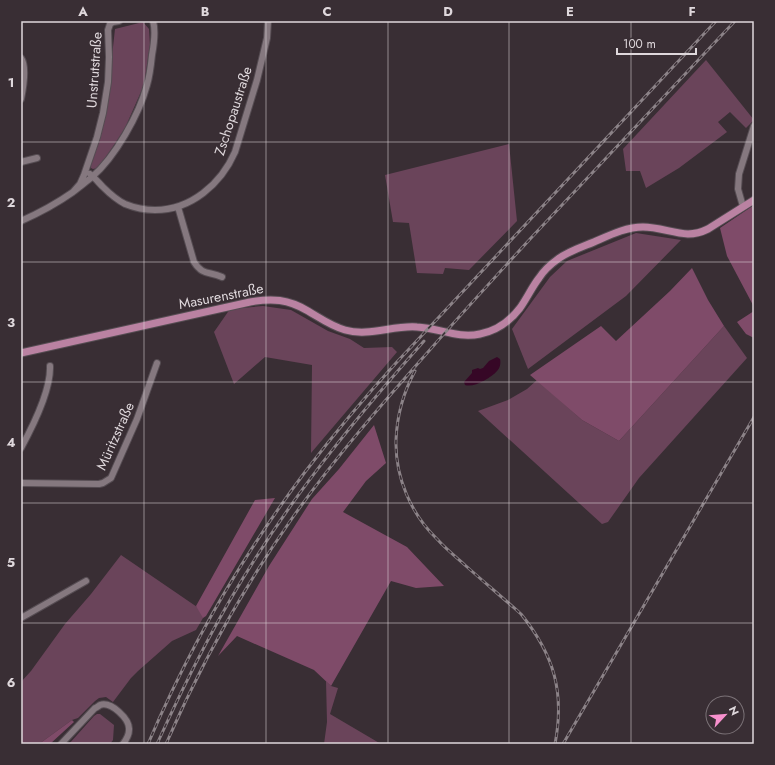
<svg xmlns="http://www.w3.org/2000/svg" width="775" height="765" font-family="Jost,sans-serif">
<rect width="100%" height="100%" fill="#392e34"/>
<path fill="#6a445a" d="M 143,22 L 149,29 L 150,45 L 144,85 L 125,128 L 112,148 L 98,168 L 93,169 L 91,168 L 91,164 L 100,139 L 106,110 L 115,29 Z
M 706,60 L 754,120 L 746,128 L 730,112 L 718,122 L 727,132 L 679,168 L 646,188 L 640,171 L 626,171 L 623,149 Z
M 509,144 L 517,221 L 469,270 L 445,268 L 443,274 L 417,273 L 409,223 L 393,222 L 385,175 Z
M 636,233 L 681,240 L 626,296 L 528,369 L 512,329 L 550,277 L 567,261 Z
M 263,306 L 291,310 L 328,331 L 350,339 L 364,348 L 392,347 L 397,352 L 311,453 L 312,365 L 265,357 L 234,384 L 214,332 L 230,309 Z
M 724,326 L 747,358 L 639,478 L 608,522 L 602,524 L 478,411 L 508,400 L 527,389 L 537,380 L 582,420 L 619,441 Z
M 121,555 L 200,609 L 203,614 L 203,618 L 196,630 L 172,641 L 138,671 L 131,678 L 113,702 L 106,697 L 99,698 L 95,701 L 78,718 L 72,720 L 39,744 L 21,744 L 21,682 L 31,671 L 65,624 L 91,594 Z
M 326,681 L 331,686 L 338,688 L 330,714 L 381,744 L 324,744 L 327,722 Z
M 97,714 L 100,714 L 114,725 L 113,740 L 110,744 L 69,744 L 94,716 Z"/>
<path fill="#7f4b69" d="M 754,205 L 754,307 L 727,256 L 720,228 Z
M 692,268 L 708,300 L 724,326 L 619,441 L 582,420 L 530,375 L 601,326 L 616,341 L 670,291 Z
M 754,311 L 754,338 L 746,334 L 737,322 Z
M 374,425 L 386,463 L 366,481 L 343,512 L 407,547 L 444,586 L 416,588 L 391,581 L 331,686 L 314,670 L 237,636 L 218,656 L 269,566 L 312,499 L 339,469 Z
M 275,498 L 206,616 L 203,618 L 196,606 L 255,500 Z
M 72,720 L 74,722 L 50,744 L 39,744 Z"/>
<path fill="#360726" d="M 497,357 L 500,359 C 501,363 500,368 497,371 C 491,378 474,388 465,385 L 464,382 L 472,373 L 472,370 L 478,368 L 480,369 L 483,368 L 489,361 Z"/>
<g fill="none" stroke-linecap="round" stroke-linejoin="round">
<g stroke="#554c52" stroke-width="8">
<path id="minor" d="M 119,21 L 113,22 L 110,24 L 108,30 L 109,57 L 108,82 L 103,113 L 97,137 L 84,175 L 80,184 L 73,192 C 79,187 86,182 92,177 C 115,157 139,115 147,85 C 150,75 151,65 152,55 C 154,44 156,31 153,21
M 21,58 C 27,66 23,89 21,99
M 21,162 L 37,158
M 90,174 C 95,178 99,183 103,187 C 109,193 117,200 125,204 C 135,208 144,210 155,210 C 191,210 221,184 235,152 L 257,80 L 267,38 L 268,21
M 744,206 L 742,203 L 738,189 L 739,174 L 754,126
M 178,207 L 194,262 C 203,276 209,271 222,277
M 21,221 C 39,213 56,204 73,192
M 21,448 C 33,426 51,391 50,366
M 21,483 L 99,484 L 103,483 L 111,478 L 137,419 L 157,363
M 21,618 L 86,581
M 61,744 L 95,708 C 96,708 100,705 100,705 C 111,701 130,719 129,730 C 129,735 126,740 123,744"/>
</g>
<g stroke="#554c52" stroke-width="9">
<path id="major" d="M 21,353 L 250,302 C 272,298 288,299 308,311 C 320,318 331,326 345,330 C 369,337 393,325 417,327 C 439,328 458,339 480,334 C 496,331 510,321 520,308 C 527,298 532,287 539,278 C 544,270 551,264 558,259 C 569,251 582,247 594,242 C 610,235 626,227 643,227 C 658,227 673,233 688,234 C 695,234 702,232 708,229 L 754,200"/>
</g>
<use href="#minor" stroke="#85787f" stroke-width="6"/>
<use href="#major" stroke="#ba82a2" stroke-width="7"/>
<g stroke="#8c8388" stroke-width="3">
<path id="rail" d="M 415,371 C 403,393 397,415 396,440 C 395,477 411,514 437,539 C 446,549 456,557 466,566 C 484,582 503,598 521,614 C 554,655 565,692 555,744
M 148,744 C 189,648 243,555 305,472 C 334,434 364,398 396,363 L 716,21
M 157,744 C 186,680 217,618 255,559 C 304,481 363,410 424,341
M 166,744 C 201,664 243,588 293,517 C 334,459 381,405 428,352 C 462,313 496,276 531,238 C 599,166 667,93 735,21
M 563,744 L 754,417"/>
</g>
<use href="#rail" stroke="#392e34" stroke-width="1.5" stroke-dasharray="4.5" stroke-linecap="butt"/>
</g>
<path fill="none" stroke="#dfd8dc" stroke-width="1" stroke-opacity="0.55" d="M 144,21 L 144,744M 266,21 L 266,744M 388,21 L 388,744M 509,21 L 509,744M 631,21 L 631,744M 21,142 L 754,142M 21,262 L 754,262M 21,382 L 754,382M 21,503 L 754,503M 21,623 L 754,623"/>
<g text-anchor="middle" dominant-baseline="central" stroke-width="3" stroke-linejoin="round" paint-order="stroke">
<g font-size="14" fill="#dfd8dc" stroke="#392e34">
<text transform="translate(94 70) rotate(-86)">Unstrutstraße</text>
<text transform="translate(233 111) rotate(-72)">Zschopaustraße</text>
<text transform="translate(221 296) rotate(-11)">Masurenstraße</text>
<text transform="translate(115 436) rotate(-66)">Müritzstraße</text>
</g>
</g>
<rect width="775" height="765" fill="none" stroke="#392e34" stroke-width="44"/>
<g transform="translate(725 715) rotate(64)"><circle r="19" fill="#392e34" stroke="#7b7277"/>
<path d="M0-3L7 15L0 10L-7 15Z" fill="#f790cd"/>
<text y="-6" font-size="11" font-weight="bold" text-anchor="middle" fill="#dfd8dc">N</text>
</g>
<path d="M617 48v6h79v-6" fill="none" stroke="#dfd8dc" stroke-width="2"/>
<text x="623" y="48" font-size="12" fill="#dfd8dc" stroke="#392e34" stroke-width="3" paint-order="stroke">100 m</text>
<rect x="22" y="22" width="731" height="721" fill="none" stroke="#dfd8dc" stroke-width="1.5"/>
<g font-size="13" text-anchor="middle" font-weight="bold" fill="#dfd8dc">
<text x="83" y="16">A</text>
<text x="205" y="16">B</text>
<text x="327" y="16">C</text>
<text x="448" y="16">D</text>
<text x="570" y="16">E</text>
<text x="692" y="16">F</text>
<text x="11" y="87">1</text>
<text x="11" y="207">2</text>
<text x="11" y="327">3</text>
<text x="11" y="447">4</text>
<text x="11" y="567">5</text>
<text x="11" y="687">6</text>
</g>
</svg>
